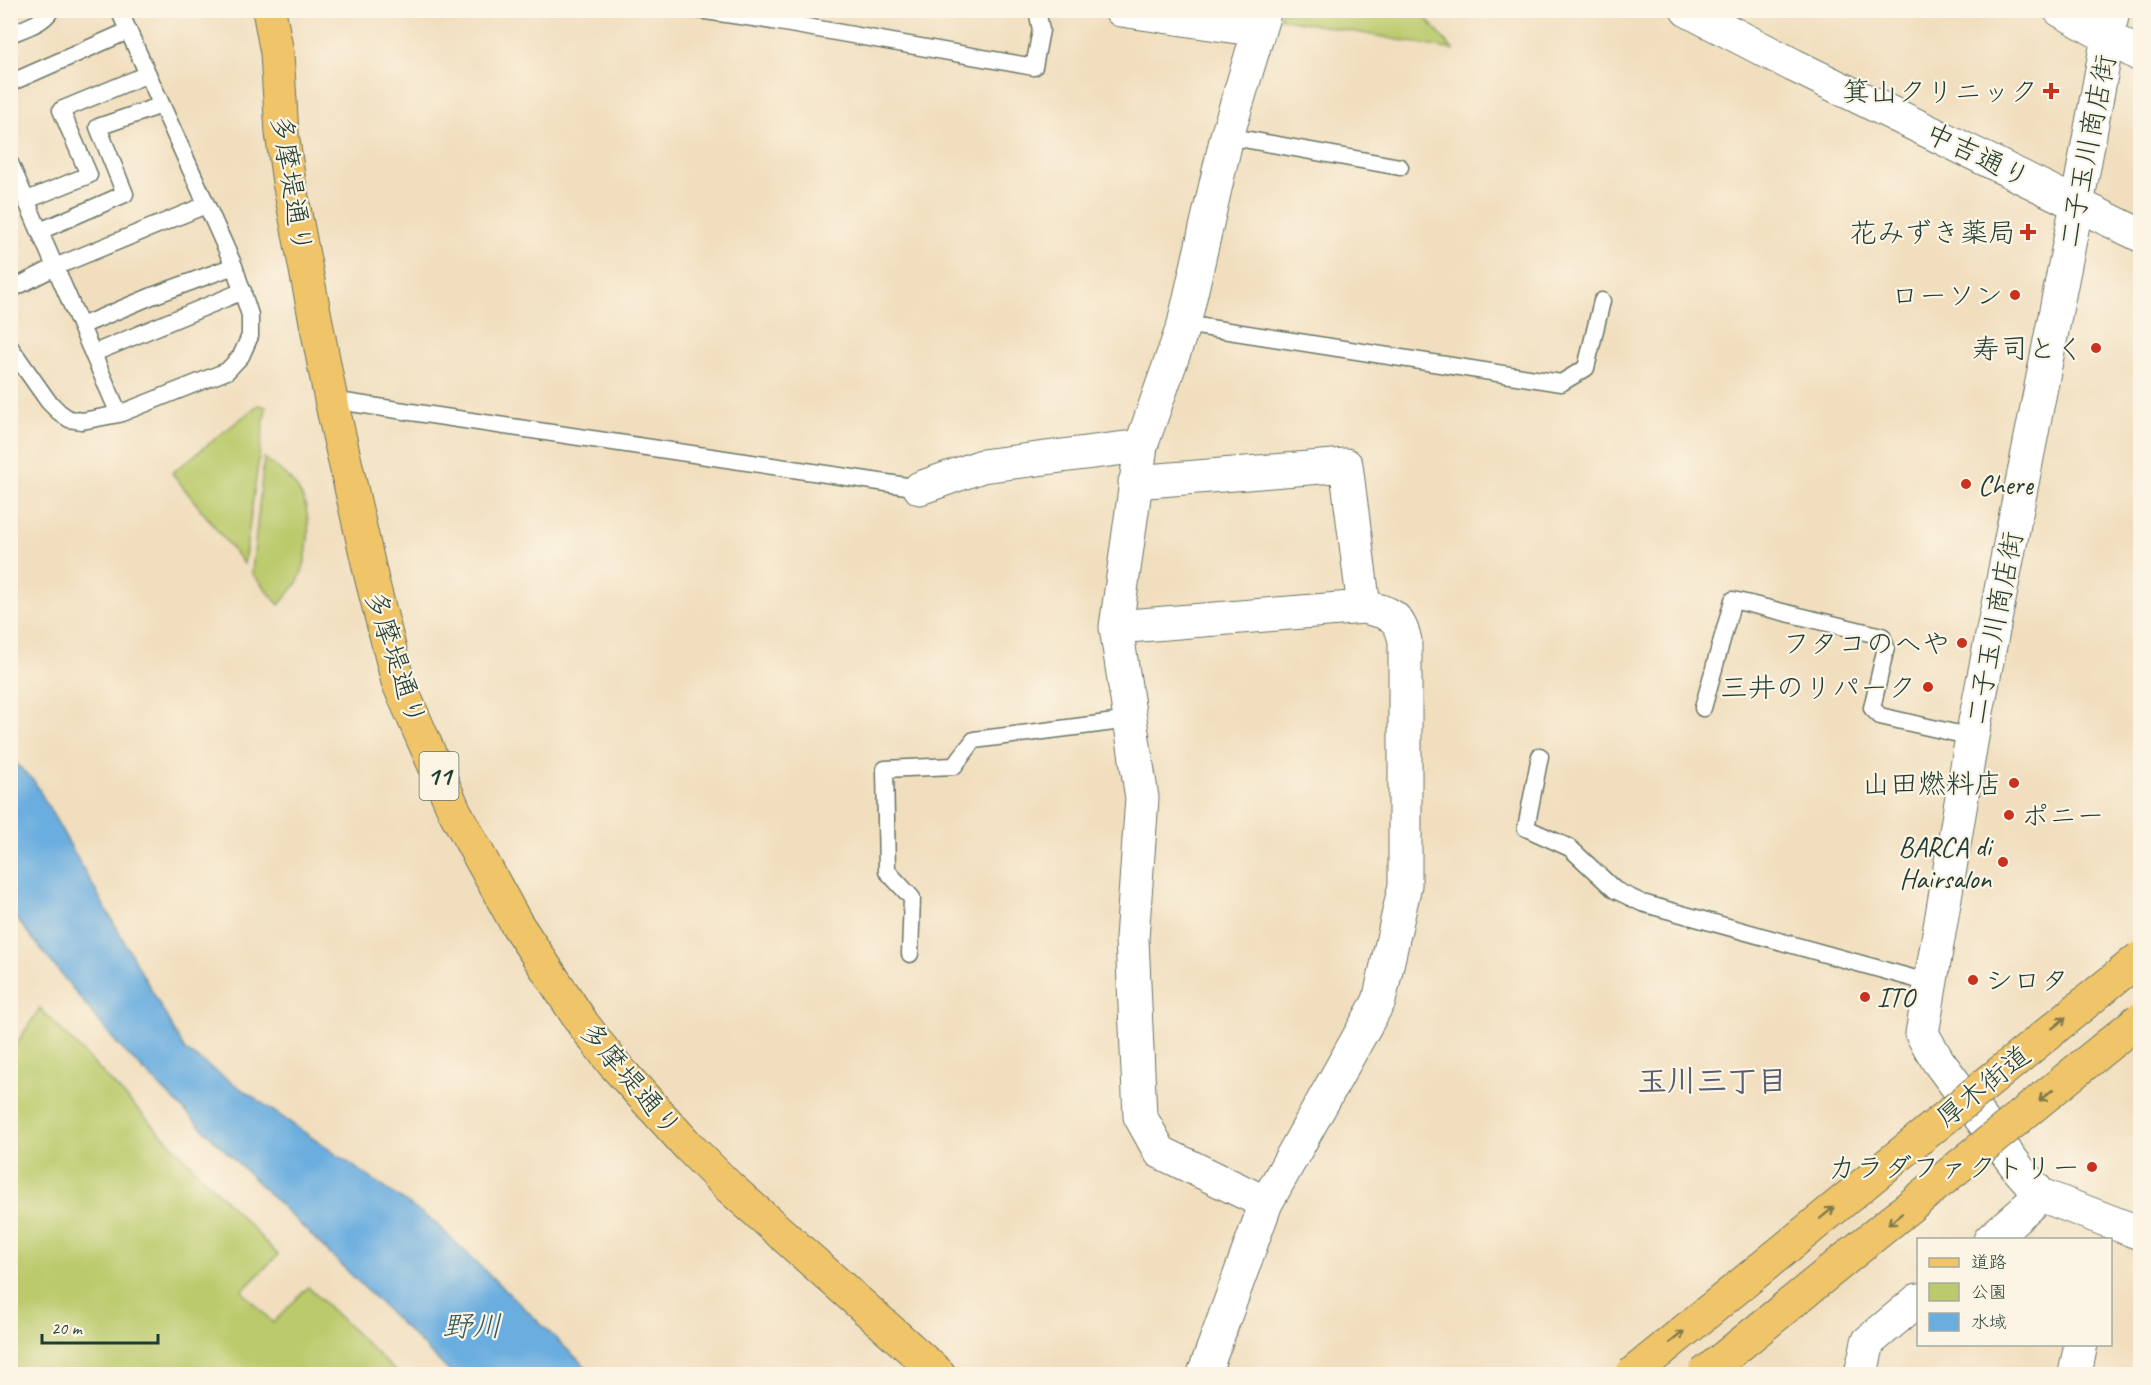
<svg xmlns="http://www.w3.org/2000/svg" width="2151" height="1385" font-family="Caveat,'Klee One',sans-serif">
<rect width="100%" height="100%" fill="#fcf5e5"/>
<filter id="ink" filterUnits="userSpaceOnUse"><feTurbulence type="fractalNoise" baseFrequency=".0167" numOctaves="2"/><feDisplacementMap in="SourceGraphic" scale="12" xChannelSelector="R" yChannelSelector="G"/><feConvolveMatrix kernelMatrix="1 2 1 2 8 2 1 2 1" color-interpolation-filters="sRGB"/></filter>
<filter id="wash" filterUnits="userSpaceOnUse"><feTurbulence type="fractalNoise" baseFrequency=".008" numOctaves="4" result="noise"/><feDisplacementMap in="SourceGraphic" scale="24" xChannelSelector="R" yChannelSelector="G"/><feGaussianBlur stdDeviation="1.35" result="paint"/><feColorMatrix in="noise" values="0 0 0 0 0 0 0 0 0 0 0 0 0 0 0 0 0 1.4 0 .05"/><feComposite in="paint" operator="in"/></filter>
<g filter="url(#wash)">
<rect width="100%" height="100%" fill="#f1debe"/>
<path fill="#bbca6c" stroke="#6d8450" stroke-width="1.5" d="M 1282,11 L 1420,11 L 1453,50 L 1279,18 Z
M 258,405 L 266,407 L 244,564 L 172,473 Z
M 264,458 C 296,480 311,498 308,538 C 307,552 305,567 299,579 C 295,588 285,597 279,605 L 252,573 Z
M 40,1008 L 278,1255 L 242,1291 L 273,1323 L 308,1287 L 398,1374 L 11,1374 L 11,1052 Z"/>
<path fill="#6aaddf" stroke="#44758a" stroke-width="1.5" d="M 11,759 L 34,781 L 185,1050 L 433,1221 L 593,1374 L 452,1374 L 118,1045 L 11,912 Z"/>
</g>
<g filter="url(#ink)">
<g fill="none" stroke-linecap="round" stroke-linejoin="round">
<g stroke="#687564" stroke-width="19">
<path id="service" d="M 699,10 L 773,21 L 1034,67 L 1041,30 L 1037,10
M 10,34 C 25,28 42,24 51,10
M 10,83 L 128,31
M 1227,136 L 1400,167
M 10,163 L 119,414
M 27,200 L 89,175 L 61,110 L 148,74
M 40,231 L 125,194 L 98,127 L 162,105
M 10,290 L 55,267 L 206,205
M 1184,324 L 1561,383 L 1586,368 L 1602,301
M 81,326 L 152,296 L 234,266
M 10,347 L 48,401 L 59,412 L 69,419 L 82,421 L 119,414 L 227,371 L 241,356 L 250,336 L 250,315 L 234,266 L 119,10
M 94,353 L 243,291
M 331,400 L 920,488
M 1703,708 L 1733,600 L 1882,636 L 1886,647 L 1872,708 L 1880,716 L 1972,737
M 1540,756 L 1526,828 L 1570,848 L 1615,890 L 1642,903 L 1930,983
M 910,954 L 912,898 L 887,871 L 885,769 L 954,766 L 974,740 L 1130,720"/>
</g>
<g stroke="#687564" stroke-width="35">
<path id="minor" d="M 1121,10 L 1258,30
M 2060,10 L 2140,55
M 2113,10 L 2077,204 L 1972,737 L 1922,1034 L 1938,1061 L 2020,1171 L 2041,1195 L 2140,1233
M 1135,482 L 1346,465 L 1364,607
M 920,488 L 982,466 L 1141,446
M 1116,627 L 1142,798 L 1132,939 L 1140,1116 L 1160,1152 L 1266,1203
M 1990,1240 L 2041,1195
M 1204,1374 L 1266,1203 L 1379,1001 L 1405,885 L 1405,641 C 1399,614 1389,613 1364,607 L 1116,627 L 1141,446 L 1184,324 L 1227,136 L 1265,10
M 1861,1374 L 1868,1342 L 1918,1300
M 2075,1374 L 2081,1344"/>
</g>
<g stroke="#687564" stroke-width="35">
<path id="tertiary" d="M 1687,10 L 1793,65 L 2140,235"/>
</g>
<g stroke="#687564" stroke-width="35">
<path id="primary" d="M 269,10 L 277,53 L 282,133 L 289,182 L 331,400 L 372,580 L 398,682 L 455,812 L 516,923 L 583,1024 L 612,1062 L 689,1147 L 729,1187 L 939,1374"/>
</g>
<use href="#service" stroke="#fff" stroke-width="16"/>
<use href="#minor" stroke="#fff" stroke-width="33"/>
<use href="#tertiary" stroke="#fff" stroke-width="33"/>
<use href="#primary" stroke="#f0c469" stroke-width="33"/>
<g stroke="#687564" stroke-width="35" stroke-linecap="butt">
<path id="trunk-bridge" d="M 1632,1374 L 2140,958
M 1704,1374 L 2140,1019"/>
</g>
<use href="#trunk-bridge" stroke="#f0c469" stroke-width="33"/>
</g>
<defs><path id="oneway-shaft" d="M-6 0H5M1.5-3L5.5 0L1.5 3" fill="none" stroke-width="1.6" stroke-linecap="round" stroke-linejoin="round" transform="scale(1.5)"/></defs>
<g stroke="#7d7a4c">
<use href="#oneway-shaft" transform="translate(2059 1023) rotate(-39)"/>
<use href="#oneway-shaft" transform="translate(2046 1095) rotate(141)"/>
<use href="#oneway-shaft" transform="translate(1827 1213) rotate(-39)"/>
<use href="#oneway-shaft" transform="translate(1895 1219) rotate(141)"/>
<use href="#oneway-shaft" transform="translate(1677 1337) rotate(-39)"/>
</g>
</g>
<g fill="#c8321e" stroke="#fcf5e5" stroke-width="2">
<path d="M2048 82h6v6h6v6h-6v6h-6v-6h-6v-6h6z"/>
<path d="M2025 223h6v6h6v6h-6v6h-6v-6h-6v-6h6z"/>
<circle cx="2015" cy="295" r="6"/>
<circle cx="2096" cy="348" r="6"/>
<circle cx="1966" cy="484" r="6"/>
<circle cx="1962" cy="643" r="6"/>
<circle cx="1928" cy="687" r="6"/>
<circle cx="2014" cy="783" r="6"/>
<circle cx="2009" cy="815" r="6"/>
<circle cx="2003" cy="862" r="6"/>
<circle cx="1973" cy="980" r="6"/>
<circle cx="1865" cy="997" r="6"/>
<circle cx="2092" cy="1167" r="6"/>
</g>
<g text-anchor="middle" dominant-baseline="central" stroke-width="4.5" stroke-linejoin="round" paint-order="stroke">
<rect fill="#fcf5e5" stroke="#617469" stroke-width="1.5" x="419.5" y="752" width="39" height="48" rx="4.5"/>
<g font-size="27" font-weight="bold" fill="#1f3d34">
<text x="439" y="776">11</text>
</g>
<g font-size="28" fill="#1f3d34" stroke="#fcf5e5" text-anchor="end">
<text x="2038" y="91">箕山クリニック</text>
<text x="2016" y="232">花みずき薬局</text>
<text x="2003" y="295">ローソン</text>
<text x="2084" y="348">寿司とく</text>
<text x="1978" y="484" text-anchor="start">Chere</text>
<text x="1950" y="643">フタコのへや</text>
<text x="1916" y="687">三井のリパーク</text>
<text x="2002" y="783">山田燃料店</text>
<text x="2021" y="815" text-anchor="start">ポニー</text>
<text x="1991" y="846">BARCA di<tspan x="1991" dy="32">Hairsalon</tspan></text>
<text x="1985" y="980" text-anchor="start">シロタ</text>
<text x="1877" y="997" text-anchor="start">ITO</text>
<text x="2080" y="1167">カラダファクトリー</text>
</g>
<g font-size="28" fill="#1f3d34" stroke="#fcf5e5">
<text transform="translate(2087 151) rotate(-79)">二子玉川商店街</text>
<text transform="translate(1978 155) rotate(26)">中吉通り</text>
<text transform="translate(292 184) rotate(81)">多摩堤通り</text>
<text transform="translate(1994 628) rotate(-79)">二子玉川商店街</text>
<text transform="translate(396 658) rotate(72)">多摩堤通り</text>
<text transform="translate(631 1079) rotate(50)">多摩堤通り</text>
<text transform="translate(1983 1086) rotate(-39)">厚木街道</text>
</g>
<g font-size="30" font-weight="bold" fill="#575c6f" stroke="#fcf5e5">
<text x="1712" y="1081">玉川三丁目</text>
</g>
<g font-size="30" font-style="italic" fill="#32595f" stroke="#fcf5e5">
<text x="472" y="1326">野川</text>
</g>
</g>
<rect width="2151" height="1385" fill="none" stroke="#fcf5e5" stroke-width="36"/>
<rect x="1917" y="1238" width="195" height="108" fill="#fcf5e5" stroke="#a4ab9e" stroke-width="1.5"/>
<rect x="1929" y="1258" width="30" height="9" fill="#f0c469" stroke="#a4ab9e" stroke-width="1.5"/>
<text x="1971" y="1268" font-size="18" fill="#1f3d34">道路</text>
<rect x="1929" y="1283" width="30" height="18" fill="#bbca6c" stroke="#a4ab9e" stroke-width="1.5"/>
<text x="1971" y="1298" font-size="18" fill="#1f3d34">公園</text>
<rect x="1929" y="1313" width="30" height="18" fill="#6aaddf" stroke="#a4ab9e" stroke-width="1.5"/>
<text x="1971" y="1328" font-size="18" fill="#1f3d34">水域</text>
<path d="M42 1334v9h116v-9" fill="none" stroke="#1f3d34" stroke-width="3"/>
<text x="51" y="1334" font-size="18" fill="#1f3d34" stroke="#fcf5e5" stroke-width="4.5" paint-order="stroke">20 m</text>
</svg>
